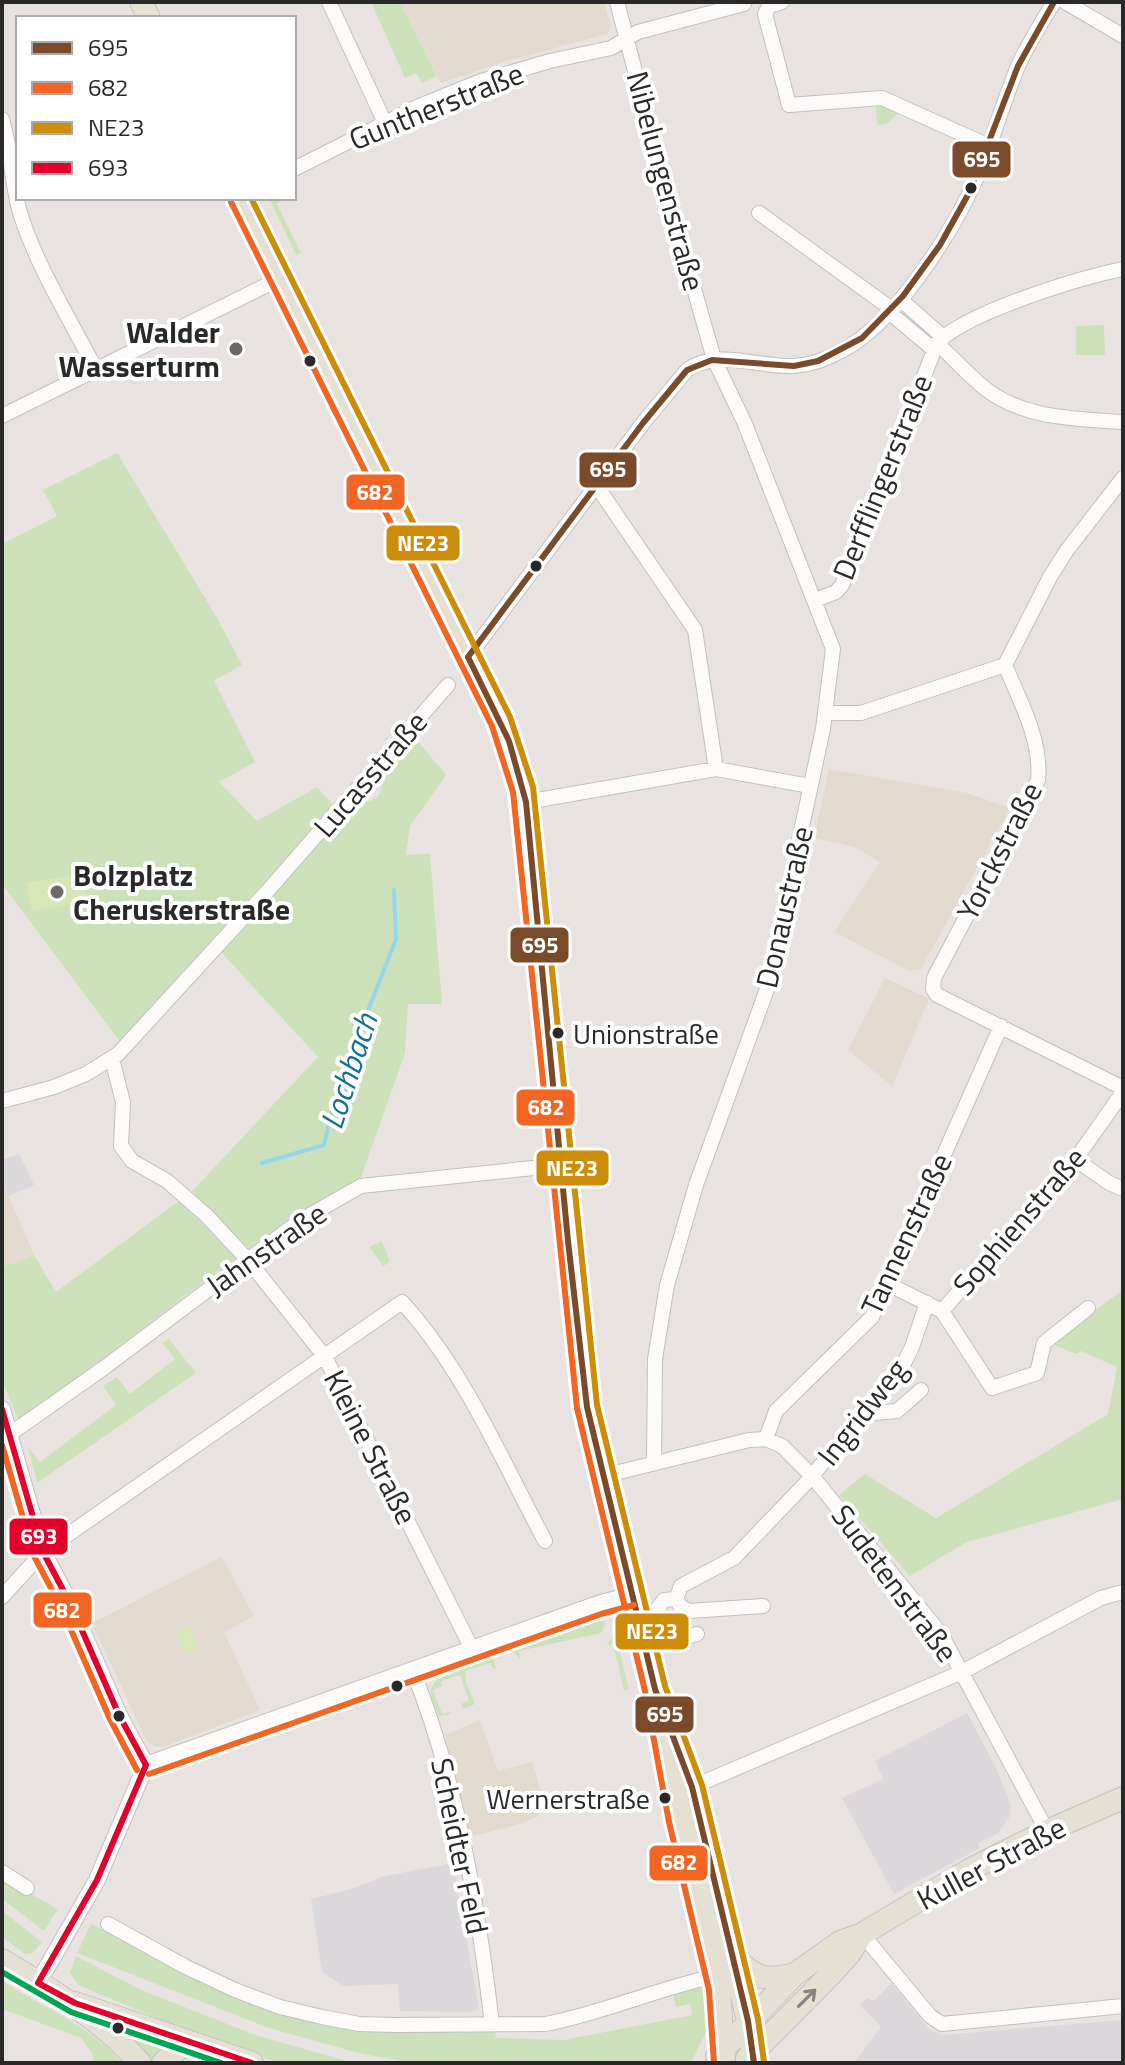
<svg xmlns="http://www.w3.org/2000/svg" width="1125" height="2065" font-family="'Titillium Web',sans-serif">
<rect width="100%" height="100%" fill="#e8e3e0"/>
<path fill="#dbd8db" d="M 19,1154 L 34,1185 L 9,1196 L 2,1180 L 2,1160 Z
M 967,1713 L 996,1768 L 1011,1805 L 1010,1816 L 997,1834 L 978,1843 L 980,1848 L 894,1894 L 842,1798 L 883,1779 L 875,1761 Z
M 453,1863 L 479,2009 L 470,2012 L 400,2011 L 398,1984 L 343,1986 L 322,1972 L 311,1899 L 355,1888 L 385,1876 Z
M 891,1983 L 928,2028 L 942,2035 L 1123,2020 L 1123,2063 L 854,2063 L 881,2027 L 860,2005 L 868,1998 L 874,2001 Z"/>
<path fill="#e2dace" d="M 400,2 L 604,2 L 611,27 L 607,34 L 503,62 L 441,83 Z
M 829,769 L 967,793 L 1010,808 L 921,969 L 910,971 L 834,932 L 880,862 L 855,847 L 814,838 Z
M 885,978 L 929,999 L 892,1086 L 848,1050 Z
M 2,1180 L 34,1255 L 2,1267 Z
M 222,1557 L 254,1616 L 224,1632 L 260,1710 L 163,1747 L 155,1747 L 146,1740 L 92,1623 Z
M 480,1720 L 498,1771 L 532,1762 L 545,1805 L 539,1816 L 517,1825 L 470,1837 L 445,1735 Z"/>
<path fill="#cce1ba" d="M 371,2 L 400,2 L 437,76 L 422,83 L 416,73 L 405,78 Z
M 886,104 L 902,111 L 886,124 L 877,125 L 876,105 Z
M 269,198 L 284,198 L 277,204 L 301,253 L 296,255 Z
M 1104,325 L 1105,355 L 1076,355 L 1076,326 Z
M 117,453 L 216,616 L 242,665 L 214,681 L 255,762 L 219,782 L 257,821 L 317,787 L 333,805 L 121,1043 L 2,884 L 2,544 L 57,516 L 43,490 Z
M 417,740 L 446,775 L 410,826 L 406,855 L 430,854 L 442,1004 L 408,1004 L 405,1053 L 360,1180 L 249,1249 L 192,1191 L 318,1057 L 221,952 L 355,799 L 367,802 L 377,798 L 383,785 L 384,773 Z
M 180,1200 L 235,1258 L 19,1422 L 2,1380 L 2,1267 L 34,1255 L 56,1292 Z
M 382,1241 L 390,1262 L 383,1266 L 369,1247 Z
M 1123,1290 L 1123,1499 L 967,1542 L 910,1576 L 839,1495 L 865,1474 L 936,1518 L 1108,1414 L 1117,1367 L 1081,1351 L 1076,1354 L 1049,1343 Z
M 169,1339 L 196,1373 L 37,1483 L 28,1447 L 40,1462 L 116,1405 L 103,1386 L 117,1377 L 130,1394 L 175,1359 L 163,1343 Z
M 600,1621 L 606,1623 L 601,1633 L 519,1651 L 520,1659 L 513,1651 Z
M 615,1632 L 629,1690 L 624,1690 L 613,1644 L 607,1645 Z
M 493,1658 L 496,1668 L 493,1669 L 490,1663 L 465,1671 L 466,1682 L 475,1704 L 463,1709 L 461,1704 L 469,1700 L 460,1675 L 441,1681 L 442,1686 L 433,1690 L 442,1714 L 451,1712 L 451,1714 L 439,1716 C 433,1703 425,1690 438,1679 Z
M 2,1878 L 58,1909 L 44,1931 L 2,1899 Z
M 2,1911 L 42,1942 L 33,1953 L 25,1954 L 2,1937 Z
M 91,1924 L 279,2011 L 495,2031 L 496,2038 L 564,2040 L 692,2015 L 690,2004 L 676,2007 L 672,1989 L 701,1982 L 707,2030 L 691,2063 L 414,2063 L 362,2054 L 269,2028 L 77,1953 Z
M 76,1956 L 139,1989 L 258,2036 L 354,2063 L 279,2063 L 185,2030 L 78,1985 L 70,1972 Z
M 2,1981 C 42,2007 91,2026 122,2063 L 94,2063 L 92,2053 L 81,2038 L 2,2009 Z
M 115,2024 L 171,2045 L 158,2063 L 148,2063 Z"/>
<path fill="#d8e5b7" d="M 83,874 L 88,901 L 31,911 L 27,883 Z
M 191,1627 L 199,1648 L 185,1654 L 177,1633 Z"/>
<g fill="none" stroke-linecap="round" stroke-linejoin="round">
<path stroke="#95d7e6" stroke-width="4" d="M 262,1163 L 324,1145 L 334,1103 L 349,1088 L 346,1060 L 356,1041 L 396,939 L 394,890"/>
<g stroke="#c2c0c1" stroke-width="16">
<path id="minor" d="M 329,2 L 385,123
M 617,2 L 667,194 L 714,359 L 745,424 L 833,649 L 823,729 L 767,989 L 696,1185 L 667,1285 L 655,1359 L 654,1463
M 782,2 L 769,6 L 765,14 L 789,105 L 882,98 L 989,146
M 1065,2 L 1123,36
M 2,119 C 11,148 11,179 19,209 C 34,262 71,321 96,370
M 294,169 L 417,107 L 481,81 L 550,61 L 611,48 L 638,32 L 744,4 L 743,2
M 759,213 L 893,310
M 901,300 L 943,337
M 890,313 L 933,349
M 937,343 C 953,358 969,376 987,390 C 1026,419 1077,419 1123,422
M 2,416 L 279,279
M 596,485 L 695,630 L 716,769
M 815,600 L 836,592 L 842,585 L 937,343 C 967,312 1079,278 1123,269
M 468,657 L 643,423 L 687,370 C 717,348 760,368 794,366 C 810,365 827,359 841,351 C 897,323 956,227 980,170 C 994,136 1004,100 1018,66 C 1028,44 1041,23 1054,2
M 1005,665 C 1020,701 1042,741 1038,780 L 934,978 L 933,989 L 937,995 L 1123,1088
M 825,713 L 861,713 L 1005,665 L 1050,577 L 1067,550 L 1123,478
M 526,802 L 716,769 L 810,786
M 112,1059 L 123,1102 L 121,1146 L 132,1161 L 167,1181 L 207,1216 L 247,1259 L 325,1357 L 472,1649
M 2,1101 L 54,1087 L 86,1074 L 118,1054 L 264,895 L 448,685
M 1075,1159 L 1109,1183 L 1123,1189
M 888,1284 L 942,1311 L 992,1388 L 1037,1373 L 1044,1343 L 1088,1308
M 942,1311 L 1080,1153 L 1123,1092
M 863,1414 L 897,1411 L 921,1390
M 10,1434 L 101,1370 L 301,1220 L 361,1186 L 562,1165
M 766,1439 L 776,1411 L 872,1317 L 1001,1026
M 603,1476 L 749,1440 L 766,1439 L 782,1446 L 812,1476 L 941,1634 L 1047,1831
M 2,1597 L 43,1552 L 402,1302 C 465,1371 502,1461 545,1541
M 676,1599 L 681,1586 L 734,1558 L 805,1484 L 899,1373 L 912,1347 L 927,1303
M 676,1599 L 681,1607 L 689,1611 L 763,1606
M 662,1643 L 658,1608 L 664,1600 L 676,1599
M 653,1646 L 697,1634
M 413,1671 C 457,1782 478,1905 492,2024
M 692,1787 L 962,1672 L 1101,1598 L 1123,1592
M 2,1872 L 27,1888
M 108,1924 L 186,1967 L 235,1990 L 280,2007 L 322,2017 L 359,2024 L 396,2025 L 546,2024 C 604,2013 658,1988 716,1976
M 862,1934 L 930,2016 L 942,2024 L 1123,2006"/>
</g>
<g stroke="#c2c0c1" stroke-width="18">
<path id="tertiary" d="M 2,1409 L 43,1552 L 70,1603 L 119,1715 L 146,1765
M 38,1983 L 97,1880 L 146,1765 L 598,1604 L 631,1595"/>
</g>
<g stroke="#c4c2c1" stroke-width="24">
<path id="primary" d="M 141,2 L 149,18
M 240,198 L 317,357 L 501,722 L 523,790 L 568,1241 L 587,1407 L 655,1689 L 679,1820 L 719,1989 L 724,2063
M 674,1739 L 692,1787 L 748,2021 L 754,2063
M 733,1957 C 757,1978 764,1982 795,1974
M 2,1960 C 52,1990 101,2019 140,2063
M 75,2003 L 252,2063
M 717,2056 L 795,1974 L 840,1942 L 862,1934 L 971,1869 L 1047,1831 L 1123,1798
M 747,2059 L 834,1971 L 850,1953 L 862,1934
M 163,2063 L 178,2049 L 194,2044"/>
</g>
<use href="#minor" stroke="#fcfbfa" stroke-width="14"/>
<use href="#tertiary" stroke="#fcfbfa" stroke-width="16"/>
<use href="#primary" stroke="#e5e0d4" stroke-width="22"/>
<g stroke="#fff" stroke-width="12">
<path id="bus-1" d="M 468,657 L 509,741 L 526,802 L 568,1241 L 587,1407 L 655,1689 L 692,1787 L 748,2021 L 754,2063
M 468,657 L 643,423 L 687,370 L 712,360 L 794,366 L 818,361 L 862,338 L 903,296 L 940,245 L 969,193 L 1018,66 L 1054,2"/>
</g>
<g stroke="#fff" stroke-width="12">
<path id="bus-2" d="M 231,202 L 492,726 L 513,792 L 577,1408 L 645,1691 L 669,1822 L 709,1990 L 714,2063
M 2,1445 L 34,1556 L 61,1607 L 110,1719 L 137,1770
M 149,1774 L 601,1614 L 634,1605"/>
</g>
<g stroke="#fff" stroke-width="12">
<path id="bus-3" d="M 251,198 L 510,717 L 533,787 L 597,1405 L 665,1686 L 702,1785 L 758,2019 L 764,2062"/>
</g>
<g stroke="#fff" stroke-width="12">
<path id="bus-4" d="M 2,1409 L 43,1552 L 70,1603 L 119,1715 L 146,1765
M 38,1983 L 97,1880 L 146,1765
M 38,1983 L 75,2003 L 252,2063"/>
</g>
<g stroke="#fff" stroke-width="12">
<path id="bus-5" d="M 2,1972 L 71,2012 L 221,2063"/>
</g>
<use href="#bus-1" stroke="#7a4b2a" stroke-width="6"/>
<use href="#bus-2" stroke="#f26522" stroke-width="6"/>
<use href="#bus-3" stroke="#ce8d08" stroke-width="6"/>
<use href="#bus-4" stroke="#e4002b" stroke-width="6"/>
<use href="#bus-5" stroke="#00a651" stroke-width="6"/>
</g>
<defs><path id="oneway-shaft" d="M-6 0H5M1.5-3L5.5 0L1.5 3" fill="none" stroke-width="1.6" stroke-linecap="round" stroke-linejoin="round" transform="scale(2)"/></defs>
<use stroke="#87847e" href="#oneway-shaft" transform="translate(807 1998) rotate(-45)"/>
<g fill="#292929" stroke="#fff" stroke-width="3">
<circle cx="971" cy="188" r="7"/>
<circle cx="310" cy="361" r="7"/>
<circle cx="536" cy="566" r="7"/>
<circle cx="558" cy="1033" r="7"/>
<circle cx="397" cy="1686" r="7"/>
<circle cx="119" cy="1716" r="7"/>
<circle cx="665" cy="1798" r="7"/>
<circle cx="118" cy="2028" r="7"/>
</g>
<g fill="#6c6a69" stroke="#fff" stroke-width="3">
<circle cx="236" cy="349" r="8"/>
<circle cx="57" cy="892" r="8"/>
</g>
<g text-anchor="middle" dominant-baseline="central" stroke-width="8" stroke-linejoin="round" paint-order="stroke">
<g font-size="28" fill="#292929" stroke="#fff" text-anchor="start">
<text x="573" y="1033">Unionstraße</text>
<text x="650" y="1798" text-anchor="end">Wernerstraße</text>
</g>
<g font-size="30" fill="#292929" stroke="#fff">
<text transform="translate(436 106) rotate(-22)">Guntherstraße</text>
<text transform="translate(666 181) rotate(75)">Nibelungenstraße</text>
<text transform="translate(882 477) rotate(-68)">Derfflingerstraße</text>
<text transform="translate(370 774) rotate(-49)">Lucasstraße</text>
<text transform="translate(999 851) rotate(-63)">Yorckstraße</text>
<text transform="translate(784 907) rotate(-77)">Donaustraße</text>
<text transform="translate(1019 1221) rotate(-49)">Sophienstraße</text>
<text transform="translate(906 1234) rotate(-65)">Tannenstraße</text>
<text transform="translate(266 1249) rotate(-35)">Jahnstraße</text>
<text transform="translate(862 1412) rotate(-52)">Ingridweg</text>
<text transform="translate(371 1447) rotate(63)">Kleine Straße</text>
<text transform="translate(895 1583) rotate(53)">Sudetenstraße</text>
<text transform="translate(460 1846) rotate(78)">Scheidter Feld</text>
<text transform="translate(991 1863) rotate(-28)">Kuller Straße</text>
</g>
<g font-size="30" font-weight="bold" fill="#292929" stroke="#fff" text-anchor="end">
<text x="220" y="332">Walder<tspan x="220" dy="34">Wasserturm</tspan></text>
<text x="73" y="875" text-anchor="start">Bolzplatz<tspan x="73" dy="34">Cheruskerstraße</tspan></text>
</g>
<g font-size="32" font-style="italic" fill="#137094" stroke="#fff">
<text transform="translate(348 1071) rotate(-72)">Lochbach</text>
</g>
</g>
<g stroke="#fff" stroke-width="3">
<rect x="951" y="140" width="61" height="39" rx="8" fill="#7a4b2a"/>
<rect x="578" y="451" width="60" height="38" rx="8" fill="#7a4b2a"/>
<rect x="345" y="473" width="61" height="38" rx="8" fill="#f26522"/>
<rect x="385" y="524" width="76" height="38" rx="8" fill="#ce8d08"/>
<rect x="509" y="926" width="61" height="38" rx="8" fill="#7a4b2a"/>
<rect x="515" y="1088" width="61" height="39" rx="8" fill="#f26522"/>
<rect x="535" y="1149" width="75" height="38" rx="8" fill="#ce8d08"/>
<rect x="8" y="1517" width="61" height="39" rx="8" fill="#e4002b"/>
<rect x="32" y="1591" width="61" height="38" rx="8" fill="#f26522"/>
<rect x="614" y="1612" width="76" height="39" rx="8" fill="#ce8d08"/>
<rect x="634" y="1695" width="61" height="39" rx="8" fill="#7a4b2a"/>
<rect x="648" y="1844" width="61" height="38" rx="8" fill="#f26522"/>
</g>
<g font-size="22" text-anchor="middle" font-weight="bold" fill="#fff">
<text x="982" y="167">695</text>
<text x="608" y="477">695</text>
<text x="375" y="500">682</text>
<text x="423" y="551">NE23</text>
<text x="540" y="953">695</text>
<text x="546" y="1115">682</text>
<text x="572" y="1176">NE23</text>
<text x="39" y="1544">693</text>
<text x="62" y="1618">682</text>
<text x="652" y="1639">NE23</text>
<text x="665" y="1722">695</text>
<text x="679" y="1870">682</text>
</g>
<rect width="1125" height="2065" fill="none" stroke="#292929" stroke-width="8"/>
<rect x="16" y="16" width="280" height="184" fill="#ffffff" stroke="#a9a9a9" stroke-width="2"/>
<rect x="32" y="42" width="40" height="12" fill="#7a4b2a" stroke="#a9a9a9" stroke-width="2"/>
<text x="88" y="56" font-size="24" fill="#292929">695</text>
<rect x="32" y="82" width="40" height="12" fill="#f26522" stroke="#a9a9a9" stroke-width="2"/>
<text x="88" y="96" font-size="24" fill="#292929">682</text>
<rect x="32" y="122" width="40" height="12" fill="#ce8d08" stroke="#a9a9a9" stroke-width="2"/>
<text x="88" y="136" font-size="24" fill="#292929">NE23</text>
<rect x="32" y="162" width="40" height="12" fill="#e4002b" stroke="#a9a9a9" stroke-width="2"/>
<text x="88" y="176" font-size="24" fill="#292929">693</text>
</svg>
